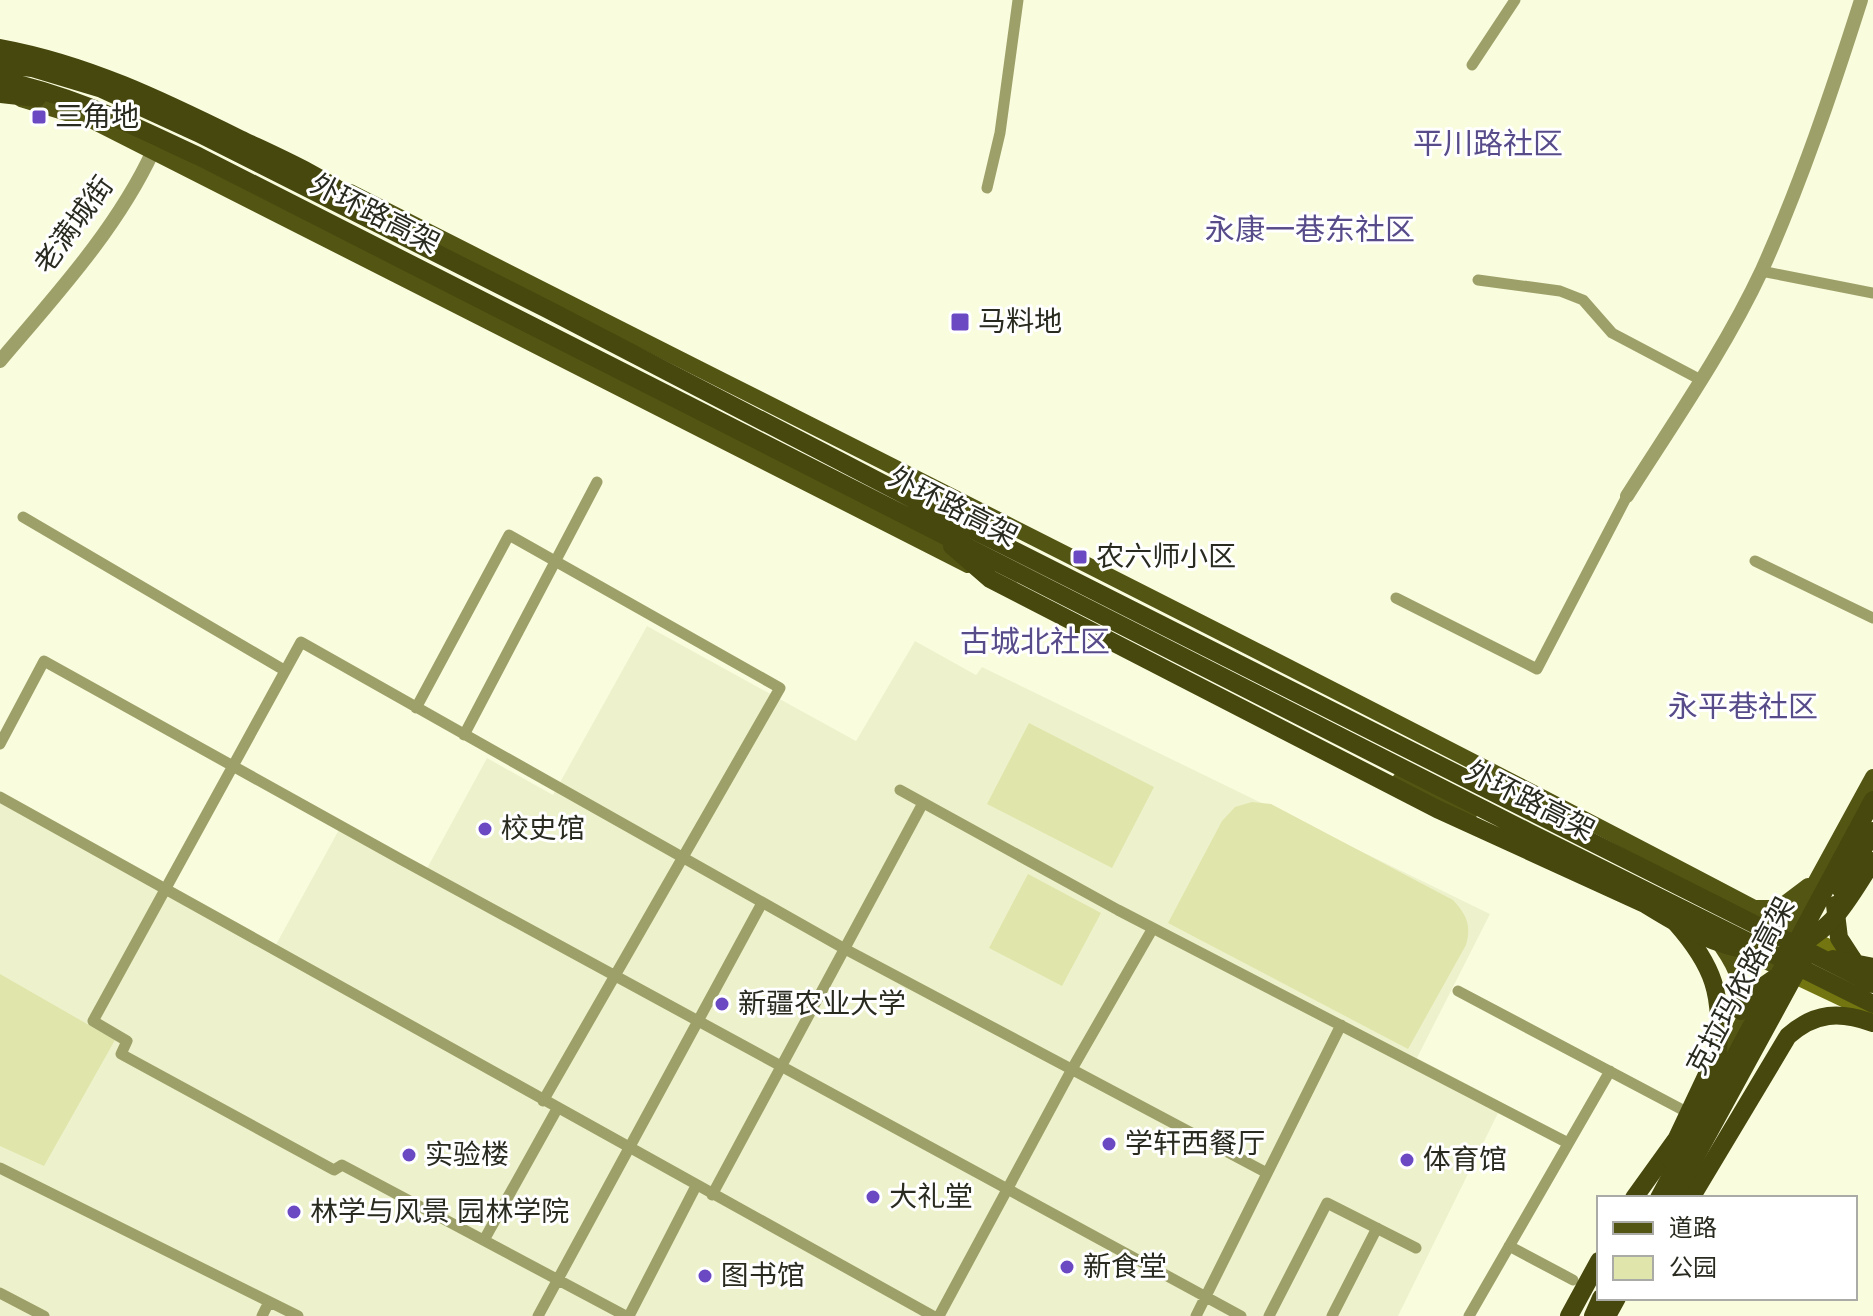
<svg xmlns="http://www.w3.org/2000/svg" width="1873" height="1316" font-family="'Nunito Sans','Noto Sans SC',sans-serif">
<rect width="100%" height="100%" fill="#fafcde"/>
<path fill="#eef2cc" d="M 647,626 L 856,741 L 915,641 L 976,675 L 982,667 L 1490,914 L 1417,1058 L 1503,1103 L 1398,1316 L 0,1316 L 0,797 L 273,950 L 341,826 L 425,872 L 487,758 L 553,795 Z"/>
<path fill="#e0e5ab" d="M 1029,723 L 1154,787 L 1112,868 L 987,804 Z
M 1252,802 L 1271,804 L 1453,900 C 1466,914 1472,925 1466,945 L 1408,1049 L 1168,923 L 1222,821 L 1235,807 Z
M 1028,874 L 1101,913 L 1062,986 L 989,948 Z
M 0,974 L 115,1040 L 44,1166 L 0,1146 Z"/>
<g fill="none" stroke-linecap="round" stroke-linejoin="round">
<path stroke="#9da169" stroke-width="11" d="M 1472,65 L 1515,0
M 987,188 L 1000,133 L 1018,0
M 1761,271 L 1873,293
M 1478,280 L 1560,291 L 1583,300 L 1612,333 L 1701,380
M 23,517 L 284,670
M 1755,561 L 1873,618
M 1396,598 L 1537,669 L 1627,496
M 416,708 L 509,535 L 780,688 L 543,1101
M 464,735 L 597,482
M 0,744 L 44,661 L 402,860 L 1241,1316
M 900,790 L 1118,910 L 1568,1143
M 0,797 L 933,1316
M 1458,991 L 1681,1109
M 0,1168 L 298,1316
M 712,1195 L 923,803
M 484,1240 L 557,1109
M 1509,1246 L 1573,1280
M 0,1293 L 44,1316
M 262,1316 L 269,1302
M 538,1316 L 762,903
M 626,1316 L 342,1165 L 334,1170 L 121,1054 L 127,1041 L 93,1021 L 301,642 L 845,949 L 1267,1173
M 629,1316 L 696,1186
M 939,1316 L 1072,1069 L 1153,928
M 1196,1316 L 1341,1025
M 1269,1316 L 1327,1203 L 1416,1248
M 1332,1316 L 1377,1228
M 1469,1316 L 1610,1071"/>
<path stroke="#9da169" stroke-width="14" d="M 0,361 C 55,296 117,229 153,151
M 1627,496 C 1674,422 1725,349 1762,270 C 1801,183 1832,91 1861,0"/>
<path stroke="#737610" stroke-width="16" d="M 1816,941 L 1854,959
M 1797,977 L 1873,1013"/>
<path stroke="#535513" stroke-width="16" d="M 21,99 L 93,121 L 968,565
M 350,192 C 837,440 1327,682 1811,938
M 1400,780 L 1469,814
M 1755,908 L 1779,908 L 1808,886
M 1786,936 L 1873,777
M 1715,937 C 1733,961 1744,981 1743,1011
M 1741,949 L 1792,974
M 1725,1058 L 1754,999"/>
<path stroke="#46480e" stroke-width="18" d="M 1835,905 L 1839,938 L 1852,958
M 1676,923 C 1714,966 1723,995 1718,1051
M 1634,1198 L 1675,1141
M 1691,1198 L 1788,1036 C 1815,1012 1840,1011 1873,1023
M 1569,1316 L 1599,1261
M 1593,1316 L 1601,1298
M 1607,1316 L 1617,1298"/>
<path stroke="#46480e" stroke-width="18" d="M 0,48 C 87,64 161,100 240,139 C 280,158 322,176 358,203
M 0,64 L 32,68 L 102,89 L 198,133 L 547,309 L 928,507 L 1873,984
M 0,80 C 71,94 133,126 198,156 L 1528,832 L 1873,1004
M 0,94 L 37,98
M 952,546 L 990,579 L 1437,809 L 1645,904 C 1679,925 1715,947 1755,951
M 1841,890 L 1873,831
M 1788,949 C 1833,933 1848,899 1873,861
M 1833,959 L 1873,967
M 1741,1011 L 1752,994 L 1775,978
M 1668,1157 L 1718,1051
M 1659,1198 L 1873,800
M 1673,1198 L 1804,958"/>
</g>
<g fill="#6b49c2" stroke="#fff" stroke-width="3">
<rect x="31" y="109" width="16" height="16" rx="4"/>
<rect x="950" y="312" width="20" height="20" rx="4"/>
<rect x="1072" y="549" width="16" height="16" rx="4"/>
<circle cx="485" cy="829" r="8"/>
<circle cx="722" cy="1004" r="8"/>
<circle cx="1109" cy="1144" r="8"/>
<circle cx="409" cy="1155" r="8"/>
<circle cx="1407" cy="1160" r="8"/>
<circle cx="873" cy="1197" r="8"/>
<circle cx="294" cy="1212" r="8"/>
<circle cx="1067" cy="1267" r="8"/>
<circle cx="705" cy="1276" r="8"/>
</g>
<g text-anchor="middle" dominant-baseline="central" stroke-width="6" stroke-linejoin="round" paint-order="stroke">
<g font-size="28" fill="#2a2b20" stroke="#fff" text-anchor="start">
<text x="55" y="117">三角地</text>
<text x="978" y="322">马料地</text>
<text x="1096" y="557">农六师小区</text>
<text x="501" y="829">校史馆</text>
<text x="738" y="1004">新疆农业大学</text>
<text x="1125" y="1144">学轩西餐厅</text>
<text x="425" y="1155">实验楼</text>
<text x="1423" y="1160">体育馆</text>
<text x="889" y="1197">大礼堂</text>
<text x="310" y="1212">林学与风景 园林学院</text>
<text x="1083" y="1267">新食堂</text>
<text x="721" y="1276">图书馆</text>
</g>
<g font-size="28" fill="#2a2b20" stroke="#fff">
<text transform="translate(375 214) rotate(27)">外环路高架</text>
<text transform="translate(74 225) rotate(-54)">老满城街</text>
<text transform="translate(953 507) rotate(27)">外环路高架</text>
<text transform="translate(1530 801) rotate(27)">外环路高架</text>
<text transform="translate(1741 986) rotate(-62)">克拉玛依路高架</text>
</g>
<g font-size="30" fill="#584b89" stroke="#fff">
<text x="1488" y="144">平川路社区</text>
<text x="1310" y="230">永康一巷东社区</text>
<text x="1035" y="642">古城北社区</text>
<text x="1743" y="707">永平巷社区</text>
</g>
</g>
<rect x="1597" y="1196" width="260" height="104" fill="#ffffff" stroke="#aaaaa6" stroke-width="2"/>
<rect x="1613" y="1222" width="40" height="12" fill="#535513" stroke="#aaaaa6" stroke-width="2"/>
<text x="1669" y="1236" font-size="24" fill="#2a2b20">道路</text>
<rect x="1613" y="1256" width="40" height="24" fill="#e0e5ab" stroke="#aaaaa6" stroke-width="2"/>
<text x="1669" y="1276" font-size="24" fill="#2a2b20">公园</text>
</svg>
